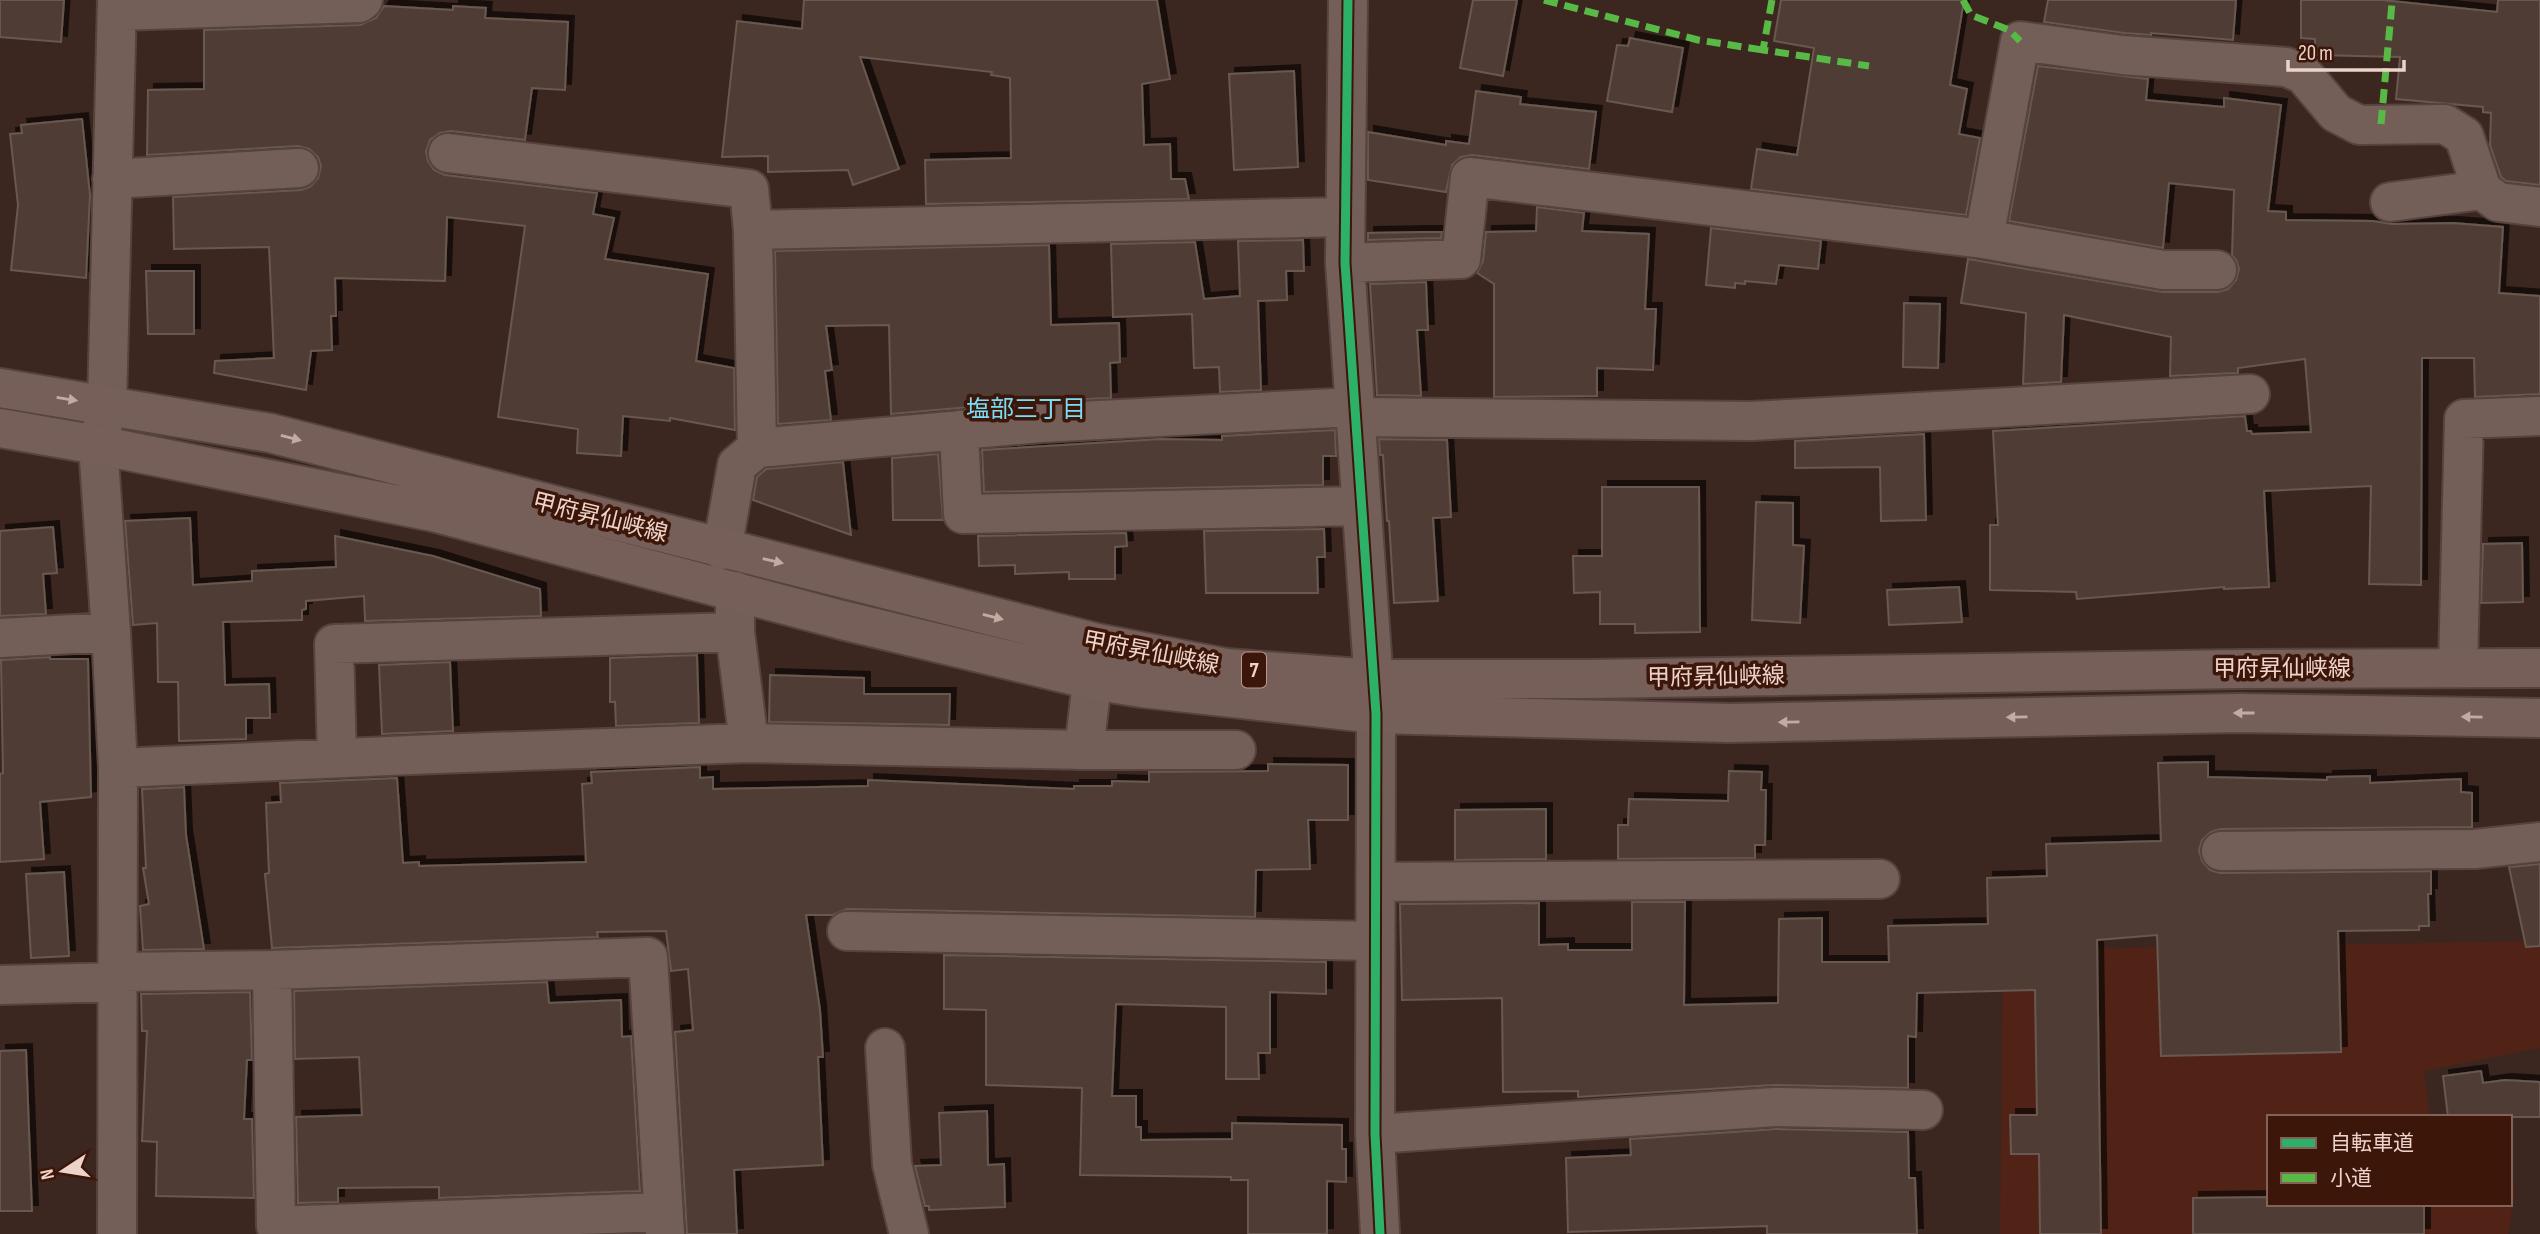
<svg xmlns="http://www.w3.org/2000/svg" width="2540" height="1234" font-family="'Sofia Sans Condensed','Noto Sans JP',sans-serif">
<defs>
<filter id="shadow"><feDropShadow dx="6" dy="-6" stdDeviation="0" flood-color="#0009"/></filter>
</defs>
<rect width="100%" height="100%" fill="#3c2620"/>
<path fill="#502316" d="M 2540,941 L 2540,1048 L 2424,1071 L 2430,1117 L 2269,1117 L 2269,1204 L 2510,1204 L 2510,1175 L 2515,1191 L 2508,1234 L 2000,1234 L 2003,950 Z"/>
<path fill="#4f3e35" stroke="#69584f" stroke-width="2" filter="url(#shadow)" d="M 0,0 L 64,0 L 61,42 L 0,37 Z
M 804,0 L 1157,0 L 1170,79 L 1142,84 L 1144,145 L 1170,144 L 1171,179 L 1185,179 L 1189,199 L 926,204 L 925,160 L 1011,158 L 1010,78 L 991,75 L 992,72 L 860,57 L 899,169 L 853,185 L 848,170 L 768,172 L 768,156 L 722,157 L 737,21 L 802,29 Z
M 1473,0 L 1517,0 L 1503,76 L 1460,68 Z
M 1781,0 L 1964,0 L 1950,85 L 1967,89 L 1959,134 L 1980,138 L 1966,215 L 1751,189 L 1757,149 L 1797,155 L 1814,48 L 1774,41 Z
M 2048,0 L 2236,0 L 2233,40 L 2151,33 L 2151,35 L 2124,33 L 2044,22 Z
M 2301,0 L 2382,0 L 2497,12 L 2498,0 L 2540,0 L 2540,185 L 2506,181 L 2501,177 L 2490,145 L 2491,113 L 2483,112 L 2483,107 L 2396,99 L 2400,57 L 2315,55 L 2315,39 L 2301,38 Z
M 384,6 L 453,10 L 453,6 L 486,8 L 485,18 L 568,22 L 565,90 L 532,88 L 525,140 L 451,131 L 440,133 L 430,140 L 426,151 L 428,161 L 434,170 L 445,175 L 597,193 L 593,214 L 614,218 L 605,259 L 708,274 L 696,361 L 734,368 L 735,430 L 670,418 L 670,421 L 623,416 L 621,456 L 577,453 L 578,429 L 498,417 L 525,226 L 447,217 L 445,281 L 335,278 L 336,316 L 331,316 L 332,350 L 311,351 L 306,390 L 214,373 L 215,361 L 274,358 L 269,247 L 174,249 L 173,197 L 301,190 L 310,187 L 318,178 L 321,166 L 318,157 L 309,149 L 298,146 L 147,155 L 148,90 L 204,89 L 204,30 L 360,25 L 376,18 Z
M 1630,38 L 1683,48 L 1672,112 L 1607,101 L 1617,45 L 1628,46 Z
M 2038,66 L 2148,79 L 2146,100 L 2224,107 L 2224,98 L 2281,105 L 2268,211 L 2286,212 L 2286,220 L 2373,221 L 2392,224 L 2453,223 L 2503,227 L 2499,293 L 2540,296 L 2540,394 L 2475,397 L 2474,358 L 2422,358 L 2421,585 L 2369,584 L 2371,486 L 2264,491 L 2269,587 L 2224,589 L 2224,587 L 2077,599 L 2076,592 L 1990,590 L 1990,525 L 1998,525 L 1993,431 L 2245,416 L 2247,431 L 2251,431 L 2252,434 L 2311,432 L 2305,359 L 2238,368 L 2238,373 L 2170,376 L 2171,337 L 2064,315 L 2061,382 L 2023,384 L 2026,313 L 1961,303 L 1968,259 L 2163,292 L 2218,292 L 2228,289 L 2236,280 L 2239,269 L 2236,260 L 2232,255 L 2234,190 L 2169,183 L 2163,248 L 2009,221 Z
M 1294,71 L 1298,167 L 1234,170 L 1229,74 Z
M 1476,91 L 1521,97 L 1520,104 L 1596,112 L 1589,169 L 1472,155 L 1461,157 L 1452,165 L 1446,192 L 1368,180 L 1368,132 L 1446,145 L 1446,141 L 1469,144 Z
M 82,119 L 90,195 L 86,278 L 11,270 L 18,205 L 10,134 L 22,133 L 21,125 Z
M 1537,207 L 1584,213 L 1582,231 L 1649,234 L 1645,309 L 1656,309 L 1653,370 L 1597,368 L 1597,396 L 1494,397 L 1494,284 L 1477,273 L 1483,261 L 1486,232 L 1536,231 Z
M 1711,228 L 1821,241 L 1818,269 L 1779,265 L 1776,284 L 1745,281 L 1745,284 L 1735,283 L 1735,288 L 1706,285 Z
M 1423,232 L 1442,232 L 1441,238 L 1368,240 L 1368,233 Z
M 1303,240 L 1304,271 L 1286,271 L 1287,300 L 1258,301 L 1261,390 L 1220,392 L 1219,367 L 1194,368 L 1192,314 L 1113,317 L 1111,244 L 1195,242 L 1204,299 L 1240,296 L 1238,241 Z
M 1049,245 L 1051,325 L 1119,323 L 1120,362 L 1110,363 L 1111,398 L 1039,401 L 891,414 L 889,325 L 826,326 L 832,370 L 825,371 L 831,420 L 778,424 L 775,251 Z
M 146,271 L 194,271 L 194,334 L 148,334 Z
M 1426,282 L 1428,330 L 1417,330 L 1421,396 L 1377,395 L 1370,284 Z
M 1904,303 L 1940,304 L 1938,368 L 1903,367 Z
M 1335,430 L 1336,456 L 1323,456 L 1323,485 L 984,492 L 982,450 L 1161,439 L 1222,440 L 1222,436 Z
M 1924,434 L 1926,520 L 1881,521 L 1880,467 L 1795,468 L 1795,441 Z
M 1379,439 L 1447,440 L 1451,517 L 1433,518 L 1438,601 L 1394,603 L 1389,521 L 1387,521 L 1383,455 L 1380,455 Z
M 938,454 L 943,520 L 893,520 L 892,458 Z
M 843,462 L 851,535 L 753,500 L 757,477 L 766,469 Z
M 1602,487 L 1699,487 L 1700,632 L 1635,633 L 1635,624 L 1600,624 L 1600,592 L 1574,593 L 1573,556 L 1602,556 Z
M 1756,502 L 1793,503 L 1793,545 L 1804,546 L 1800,623 L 1752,620 Z
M 190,518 L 193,585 L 252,581 L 252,571 L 336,567 L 335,536 L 433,556 L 540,589 L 541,616 L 365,621 L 364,596 L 306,601 L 306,609 L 302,610 L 302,620 L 223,622 L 225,685 L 269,684 L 270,718 L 246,718 L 246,739 L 179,741 L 178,682 L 158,682 L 157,623 L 133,625 L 125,521 Z
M 53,527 L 57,573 L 43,574 L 46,614 L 0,616 L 0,531 Z
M 1324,529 L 1325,557 L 1317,557 L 1318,593 L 1206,593 L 1204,531 Z
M 1126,533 L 1127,546 L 1115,547 L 1115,579 L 1069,579 L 1069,572 L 1015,574 L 1015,565 L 979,566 L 978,536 Z
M 2522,543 L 2523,602 L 2481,603 L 2483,544 Z
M 1959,587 L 1962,622 L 1889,625 L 1887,590 Z
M 697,655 L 699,723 L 616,726 L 615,702 L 610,702 L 610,658 Z
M 50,657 L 50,659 L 88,659 L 91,797 L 40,802 L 44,859 L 0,862 L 0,774 L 3,773 L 1,660 Z
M 450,662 L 453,731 L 382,734 L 379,665 Z
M 770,675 L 864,678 L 864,694 L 950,694 L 949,725 L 769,722 Z
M 2208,762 L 2208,777 L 2327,780 L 2327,777 L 2370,776 L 2370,783 L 2461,779 L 2461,792 L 2472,793 L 2472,827 L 2221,829 L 2211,832 L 2202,840 L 2199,850 L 2202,861 L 2210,870 L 2220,873 L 2431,871 L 2431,894 L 2428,894 L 2429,926 L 2419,926 L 2419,930 L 2338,931 L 2341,1052 L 2161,1056 L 2157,935 L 2097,940 L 2101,1234 L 2040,1234 L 2039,1154 L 2011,1154 L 2010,1115 L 2037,1115 L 2035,990 L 1917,993 L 1916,1037 L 1908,1036 L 1908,1088 L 1775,1085 L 1578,1097 L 1578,1091 L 1503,1092 L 1502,998 L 1402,1000 L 1400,904 L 1539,903 L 1539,945 L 1568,944 L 1568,950 L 1632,950 L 1632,902 L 1685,902 L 1684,1005 L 1778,1003 L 1779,919 L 1822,918 L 1822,962 L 1889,962 L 1888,926 L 1988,924 L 1987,878 L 2047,876 L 2046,844 L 2161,841 L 2158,763 Z
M 1268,764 L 1348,765 L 1348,820 L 1308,820 L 1310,869 L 1256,870 L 1255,917 L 847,909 L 833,915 L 806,915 L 820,1010 L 823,1057 L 818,1057 L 823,1165 L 734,1170 L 737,1234 L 687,1234 L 675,1032 L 693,1030 L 688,969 L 671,971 L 666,931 L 597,932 L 598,937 L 272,948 L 265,874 L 269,873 L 266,803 L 281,802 L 280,783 L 397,778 L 403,863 L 419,862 L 419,866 L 586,862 L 582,784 L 592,783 L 591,772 L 700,767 L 700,778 L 713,777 L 713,789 L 868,786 L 868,780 L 1074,789 L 1074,786 L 1112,786 L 1112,781 L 1149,782 L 1149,772 L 1268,771 Z
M 1729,771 L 1762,772 L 1761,790 L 1766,790 L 1765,845 L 1755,845 L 1755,858 L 1618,859 L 1618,825 L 1628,825 L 1629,799 L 1728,801 Z
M 184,787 L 186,835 L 204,949 L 143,950 L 140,906 L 149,904 L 143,868 L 146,868 L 142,789 Z
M 1546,809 L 1546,859 L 1455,860 L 1455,810 Z
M 2540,864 L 2540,946 L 2526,947 L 2509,867 Z
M 64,872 L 69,956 L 31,958 L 26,874 Z
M 944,955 L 1326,962 L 1326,994 L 1270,992 L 1270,1053 L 1258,1053 L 1259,1079 L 1226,1079 L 1226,1007 L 1116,1004 L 1112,1096 L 1136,1096 L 1136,1127 L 1141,1127 L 1141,1140 L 1232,1139 L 1232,1123 L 1342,1125 L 1342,1149 L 1346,1149 L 1346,1182 L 1327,1181 L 1327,1234 L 1248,1234 L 1248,1180 L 1231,1180 L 1231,1177 L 1080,1175 L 1082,1088 L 986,1085 L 986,1010 L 944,1009 Z
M 547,982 L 549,1003 L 621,1000 L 622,1037 L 631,1036 L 640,1191 L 439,1198 L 439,1187 L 338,1188 L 338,1202 L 298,1203 L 296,1117 L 362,1115 L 359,1057 L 295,1059 L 294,991 Z
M 250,992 L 252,1060 L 247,1060 L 244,1119 L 252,1119 L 254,1198 L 156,1196 L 157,1142 L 142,1141 L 147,1031 L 142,1031 L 141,994 Z
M 26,1050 L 32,1211 L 0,1211 L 0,1051 Z
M 2481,1071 L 2483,1083 L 2505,1080 L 2540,1082 L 2540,1117 L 2448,1117 L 2443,1076 Z
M 987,1111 L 988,1165 L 1004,1164 L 1005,1207 L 929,1210 L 929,1206 L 925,1206 L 915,1166 L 941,1165 L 939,1113 Z
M 1776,1129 L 1908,1132 L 1909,1178 L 1915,1178 L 1917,1234 L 1767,1234 L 1767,1226 L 1568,1232 L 1566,1158 L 1631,1155 L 1630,1139 Z
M 2269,1197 L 2269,1204 L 2424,1204 L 2424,1234 L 2193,1234 L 2193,1198 Z"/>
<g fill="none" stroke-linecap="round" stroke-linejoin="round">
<g stroke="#56433e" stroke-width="42">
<path id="minor" d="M 117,0 L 107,406 L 98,445 L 111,632 L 118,768 L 117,1234
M 1348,0 L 1345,263 L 1376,714 L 1375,1134 L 1380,1234
M 117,11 L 359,3 L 363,0
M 448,153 L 749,189 L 753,230
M 112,179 L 299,168
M 2390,202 L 2482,190
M 1984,239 L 2020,41 L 2122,55 L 2286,67 L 2303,74 L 2336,113 L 2359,125 L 2445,124 L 2464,136 L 2482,190 L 2498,202 L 2540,207
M 1345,263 L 1461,259 L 1470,177 L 1984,239 L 2163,270 L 2217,270
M 1354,417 L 1751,421 L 2250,394
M 959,430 L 963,514 L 1361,506
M 757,448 L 753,230 L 1344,217
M 722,550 L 737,465 L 757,448 L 1041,423 L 1354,407
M 735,632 L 749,743
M 0,638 L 111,632
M 2458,668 L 2464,419 L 2540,416
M 1084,750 L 1236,750
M 337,758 L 334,644 L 735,632 L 735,591
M 118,768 L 435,754 L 749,743 L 1084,750 L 1096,648
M 2221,851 L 2475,849 L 2540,842
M 1376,882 L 1880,879
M 847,931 L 1375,941
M 272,970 L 276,1226 L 663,1212
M 119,972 L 272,970 L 648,957 L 665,1234
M 0,985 L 118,982
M 885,1048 L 892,1164 L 909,1234
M 1375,1134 L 1775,1107 L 1923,1110"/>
</g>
<g stroke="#56433e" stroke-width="42">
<path id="major" d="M 0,388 L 270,433 L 1097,643 L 1226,668 L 1373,679 L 1591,679 L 2240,669 L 2540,668
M 0,428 L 98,445 L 433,512 L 842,620 L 1092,680 L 1142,688 L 1376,714 L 1730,723 L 2239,713 L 2540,718"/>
</g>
<use href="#minor" stroke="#745f58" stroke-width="38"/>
<use href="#major" stroke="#765f58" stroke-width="38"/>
<path stroke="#58b947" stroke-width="7" stroke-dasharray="14 7" stroke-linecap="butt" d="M 1544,0 L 1698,40 L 1763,50
M 1772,0 L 1763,50 L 1869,66
M 1963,0 L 1971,15 L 2009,30 L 2020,41
M 2381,124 L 2392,3"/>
<g stroke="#3d160a" stroke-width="13">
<path id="cycleway" d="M 1348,0 L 1345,263 L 1376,714 L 1375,1134 L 1380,1234"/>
</g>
<use href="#cycleway" stroke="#2db169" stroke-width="9"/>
</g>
<defs><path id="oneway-solid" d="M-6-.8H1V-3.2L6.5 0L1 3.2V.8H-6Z" transform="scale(1.75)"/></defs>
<g fill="#c4aaa3">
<use href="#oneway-solid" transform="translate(67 399) rotate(9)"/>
<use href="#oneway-solid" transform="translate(291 438) rotate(14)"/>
<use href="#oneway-solid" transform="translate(773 561) rotate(13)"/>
<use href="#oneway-solid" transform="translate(993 617) rotate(14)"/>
<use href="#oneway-solid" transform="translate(2244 713) rotate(-180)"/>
<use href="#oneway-solid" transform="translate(2017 717) rotate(179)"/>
<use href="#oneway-solid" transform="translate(2472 717) rotate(-179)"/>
<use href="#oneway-solid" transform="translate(1789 722) rotate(179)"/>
</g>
<g text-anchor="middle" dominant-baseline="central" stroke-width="7" stroke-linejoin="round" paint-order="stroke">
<rect fill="#3d160a" stroke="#b99a91" stroke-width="2" x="1242" y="652.5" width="24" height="35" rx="5"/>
<g font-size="21" font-weight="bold" fill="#eed3cb">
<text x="1254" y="670">7</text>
</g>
<g font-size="23" fill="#eed3cb" stroke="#3d160a">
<text transform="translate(600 518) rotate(14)">甲府昇仙峡線</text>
<text transform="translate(1151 653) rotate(11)">甲府昇仙峡線</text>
<text x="2282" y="669">甲府昇仙峡線</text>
<text transform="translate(1716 677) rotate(-1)">甲府昇仙峡線</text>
</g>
<g font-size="24" fill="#7addf7" stroke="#3d160a">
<text x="1026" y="409">塩部三丁目</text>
</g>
</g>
<rect x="2267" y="1115" width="245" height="91" fill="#3d160a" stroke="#846257" stroke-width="2"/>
<rect x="2281" y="1138" width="35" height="10" fill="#2db169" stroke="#846257" stroke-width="2"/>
<text x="2330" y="1150" font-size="21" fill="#eed3cb">自転車道</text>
<rect x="2281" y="1173" width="35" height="10" fill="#58b947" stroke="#846257" stroke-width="2"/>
<text x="2330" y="1185" font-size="21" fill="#eed3cb">小道</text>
<g transform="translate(63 1171) rotate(258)" stroke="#3d160a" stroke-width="5" paint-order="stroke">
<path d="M0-5L12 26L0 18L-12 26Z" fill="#eed3cb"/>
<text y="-10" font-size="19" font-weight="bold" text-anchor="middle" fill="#eed3cb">N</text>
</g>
<path d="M2288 60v10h116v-10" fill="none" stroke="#eed3cb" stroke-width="3.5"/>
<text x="2298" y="60" font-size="21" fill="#eed3cb" stroke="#3d160a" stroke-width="5" paint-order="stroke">20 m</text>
</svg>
